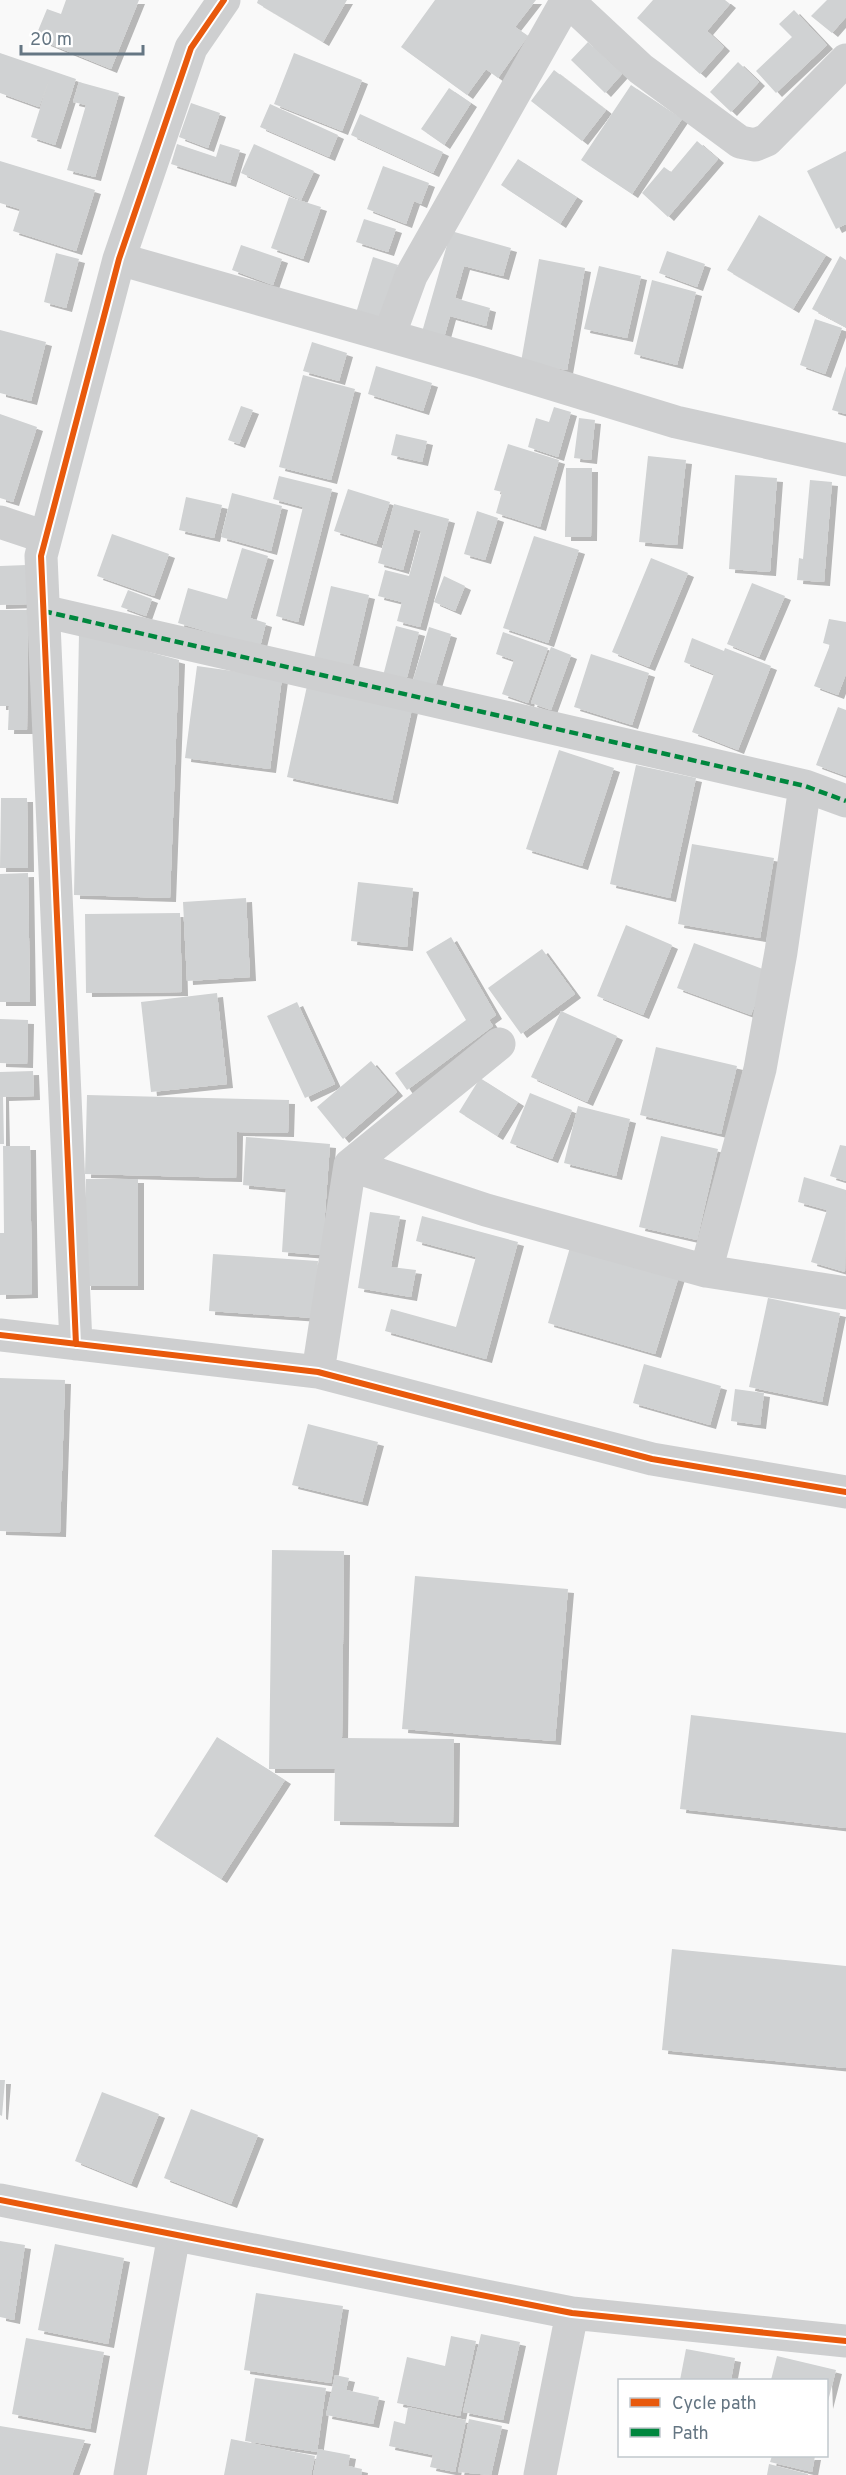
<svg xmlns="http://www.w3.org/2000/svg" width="846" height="2475" font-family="Overpass,sans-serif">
<defs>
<filter id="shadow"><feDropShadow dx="6" dy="4" stdDeviation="0" flood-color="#0004"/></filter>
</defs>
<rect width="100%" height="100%" fill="#f9f9f9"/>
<path fill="#d0d2d3" filter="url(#shadow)" d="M 66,0 L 139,0 L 111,69 L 35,38 L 47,9 L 61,14 Z
M 258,0 L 347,0 L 323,42 L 257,3 Z
M 435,0 L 536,0 L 515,27 L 528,36 L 498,78 L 486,69 L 467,95 L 401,47 Z
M 653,0 L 725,0 L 730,4 L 707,31 L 724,47 L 700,74 L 637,18 Z
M 827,0 L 846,0 L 846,17 L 832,33 L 811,16 Z
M 794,10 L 827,45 L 776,93 L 756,71 L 792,37 L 779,24 Z
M 588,42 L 622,74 L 605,93 L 571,60 Z
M 0,53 L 76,79 L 55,145 L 31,137 L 49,80 L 39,107 L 0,93 Z
M 294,53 L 362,80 L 342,131 L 274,104 Z
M 738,62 L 759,82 L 731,112 L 710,92 Z
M 554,70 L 606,110 L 582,141 L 531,101 Z
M 79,82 L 119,93 L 95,177 L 67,170 L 86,105 L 73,102 Z
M 631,85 L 682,119 L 632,194 L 581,160 Z
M 449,88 L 471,103 L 444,145 L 421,129 Z
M 191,103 L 220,113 L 208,148 L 179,137 Z
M 270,104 L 338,135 L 329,157 L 260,127 Z
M 360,114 L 443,152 L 433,173 L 351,135 Z
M 697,141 L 718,159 L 668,217 L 642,193 L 664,167 L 671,172 Z
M 177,144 L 216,157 L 220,144 L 240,150 L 230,183 L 171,164 Z
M 254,144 L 314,171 L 301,200 L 241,173 Z
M 846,151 L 846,224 L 836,229 L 807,171 Z
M 518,159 L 577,197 L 560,224 L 501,185 Z
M 0,161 L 95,190 L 76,251 L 13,231 L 20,209 L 0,203 Z
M 383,166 L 429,183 L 421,204 L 414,201 L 406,224 L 367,209 Z
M 289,197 L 321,207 L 303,259 L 271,248 Z
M 759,215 L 826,255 L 793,309 L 727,270 Z
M 364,219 L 396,229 L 388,252 L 356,242 Z
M 451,231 L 511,248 L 503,276 L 464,266 L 455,298 L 490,308 L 486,326 L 450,316 L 444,338 L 422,332 Z
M 241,245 L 282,259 L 273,285 L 232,270 Z
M 667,251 L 705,264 L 697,287 L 659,273 Z
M 56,253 L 79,259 L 66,308 L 44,302 Z
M 840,256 L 846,260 L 846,327 L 812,309 Z
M 373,257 L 398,265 L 381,321 L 356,313 Z
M 539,259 L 585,268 L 567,370 L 521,362 Z
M 599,266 L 641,276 L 627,338 L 584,329 Z
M 652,280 L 696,292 L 677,365 L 634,354 Z
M 815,319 L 842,328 L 825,374 L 800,365 Z
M 0,330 L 46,342 L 31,401 L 0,393 Z
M 312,342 L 347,353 L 339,381 L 303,371 Z
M 376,366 L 432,383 L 423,411 L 368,394 Z
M 846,366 L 846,414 L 832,410 Z
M 303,375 L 355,389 L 331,480 L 279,467 Z
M 241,406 L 253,410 L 239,444 L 228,440 Z
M 554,407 L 571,412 L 558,457 L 528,447 L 536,418 L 549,422 Z
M 0,414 L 37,427 L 13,502 L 0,498 Z
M 579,418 L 595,420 L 591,460 L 574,458 Z
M 396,434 L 427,441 L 422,462 L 391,455 Z
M 508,444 L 559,460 L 540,527 L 496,513 L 502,492 L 494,490 Z
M 648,456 L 686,460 L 677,545 L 639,542 Z
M 566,468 L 592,468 L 591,537 L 565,537 Z
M 735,475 L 777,478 L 770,572 L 729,569 Z
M 279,476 L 332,489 L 298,622 L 276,616 L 303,507 L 273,499 Z
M 810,480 L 832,482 L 824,582 L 797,580 L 799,558 L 803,559 Z
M 348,489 L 390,502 L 376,544 L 334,531 Z
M 232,493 L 282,506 L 271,551 L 221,537 Z
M 186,497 L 222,505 L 214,538 L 179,530 Z
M 394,504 L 449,519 L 420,627 L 397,621 L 402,602 L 378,596 L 385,570 L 409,576 L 421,531 L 414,529 L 403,570 L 378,563 Z
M 477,511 L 498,518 L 485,560 L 464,554 Z
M 112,534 L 169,554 L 154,596 L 97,576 Z
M 534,536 L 579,550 L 548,643 L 503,628 Z
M 242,548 L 268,556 L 250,618 L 266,623 L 260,647 L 178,623 L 188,588 L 227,599 Z
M 651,558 L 688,573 L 649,667 L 612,652 Z
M 27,565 L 29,604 L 0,605 L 0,566 Z
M 444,576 L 465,586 L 455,611 L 434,602 Z
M 752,583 L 785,596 L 759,657 L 727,644 Z
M 331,586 L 369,595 L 352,668 L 314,659 Z
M 128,590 L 152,599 L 146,616 L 121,607 Z
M 0,610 L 28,610 L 27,730 L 8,730 L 9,706 L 0,706 Z
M 829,619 L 846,622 L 846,674 L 838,695 L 814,686 L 830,645 L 823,643 Z
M 396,626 L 419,632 L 406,681 L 383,676 Z
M 429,627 L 451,634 L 435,687 L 413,680 Z
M 503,632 L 548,648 L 528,703 L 502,694 L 514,660 L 496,654 Z
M 79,633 L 179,660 L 170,898 L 74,895 Z
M 692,638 L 724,651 L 725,648 L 771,666 L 738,750 L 692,732 L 714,674 L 684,662 Z
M 551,647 L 571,655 L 551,710 L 531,703 Z
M 591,654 L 649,673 L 632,725 L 574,707 Z
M 197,666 L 282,678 L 270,769 L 185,758 Z
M 307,686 L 412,709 L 392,800 L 287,777 Z
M 838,707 L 846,710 L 846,776 L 816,765 Z
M 559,750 L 614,768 L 582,866 L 526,849 Z
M 636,765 L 696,778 L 670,898 L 610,884 Z
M 1,798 L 27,798 L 28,868 L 0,868 Z
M 692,844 L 774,858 L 760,938 L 678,924 Z
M 28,873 L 30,1002 L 0,1002 L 0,874 Z
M 358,882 L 413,888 L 407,947 L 351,941 Z
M 246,898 L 250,977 L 187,981 L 183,902 Z
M 180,913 L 182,992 L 86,993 L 85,914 Z
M 626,925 L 672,945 L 643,1015 L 597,996 Z
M 451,937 L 496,1015 L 489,1020 L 493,1026 L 407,1090 L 395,1073 L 466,1020 L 426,952 Z
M 694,943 L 768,971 L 751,1015 L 677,988 Z
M 542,949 L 575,994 L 521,1034 L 488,988 Z
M 217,993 L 227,1084 L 151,1092 L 141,1002 Z
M 297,1002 L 335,1084 L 305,1098 L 267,1016 Z
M 561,1011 L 617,1036 L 587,1102 L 531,1077 Z
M 0,1019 L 28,1020 L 27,1064 L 0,1063 Z
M 656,1047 L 737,1066 L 721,1134 L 640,1115 Z
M 371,1061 L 397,1092 L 343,1139 L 317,1107 Z
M 33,1071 L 34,1096 L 3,1097 L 4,1144 L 0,1144 L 0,1072 Z
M 480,1078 L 518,1102 L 497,1136 L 459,1112 Z
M 530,1093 L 572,1110 L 552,1159 L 510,1143 Z
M 87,1095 L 289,1100 L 288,1133 L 237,1132 L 236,1178 L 85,1174 Z
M 578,1106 L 630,1119 L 616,1176 L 564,1163 Z
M 661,1136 L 718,1149 L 697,1240 L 639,1227 Z
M 246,1137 L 330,1144 L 322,1255 L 282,1252 L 286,1189 L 243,1185 Z
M 840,1145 L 846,1146 L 846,1181 L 830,1176 Z
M 3,1146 L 30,1146 L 32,1294 L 0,1295 L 0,1233 L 4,1233 Z
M 804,1177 L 846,1190 L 845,1272 L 811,1262 L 827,1210 L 798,1202 Z
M 86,1179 L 138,1179 L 138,1286 L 85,1286 Z
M 370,1212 L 400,1216 L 391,1267 L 416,1270 L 411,1297 L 358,1288 Z
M 422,1216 L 518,1242 L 486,1359 L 385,1331 L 391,1309 L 456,1327 L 476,1257 L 416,1241 Z
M 571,1244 L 679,1276 L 655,1354 L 548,1323 Z
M 213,1254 L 318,1261 L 314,1318 L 209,1311 Z
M 768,1298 L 840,1313 L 822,1402 L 749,1387 Z
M 644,1364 L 721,1386 L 710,1425 L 633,1403 Z
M 0,1378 L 65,1380 L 60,1533 L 0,1531 Z
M 735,1389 L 764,1393 L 760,1425 L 731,1421 Z
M 308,1424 L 378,1442 L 362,1502 L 292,1485 Z
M 272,1550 L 344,1551 L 342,1738 L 454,1739 L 453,1823 L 334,1821 L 335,1769 L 269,1769 Z
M 415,1576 L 568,1589 L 555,1741 L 402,1729 Z
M 691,1715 L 846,1733 L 846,1828 L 680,1809 Z
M 217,1737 L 285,1780 L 221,1879 L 154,1836 Z
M 672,1949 L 846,1966 L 846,2068 L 662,2050 Z
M 0,2080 L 5,2080 L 2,2116 L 0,2115 Z
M 102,2092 L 159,2114 L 131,2184 L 75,2161 Z
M 191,2109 L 258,2135 L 231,2204 L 164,2178 Z
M 0,2241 L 25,2245 L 14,2320 L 0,2317 Z
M 55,2244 L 124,2258 L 108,2344 L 38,2330 Z
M 256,2293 L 343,2306 L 331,2383 L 244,2370 Z
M 481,2334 L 520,2342 L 503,2420 L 463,2412 Z
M 451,2336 L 476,2341 L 460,2416 L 397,2403 L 407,2357 L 445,2366 Z
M 26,2338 L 104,2352 L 90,2429 L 12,2414 Z
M 686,2349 L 735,2358 L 731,2380 L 680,2380 Z
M 777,2356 L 836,2370 L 827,2405 L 826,2380 L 771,2380 Z
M 335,2375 L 349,2378 L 346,2390 L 379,2397 L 373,2424 L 326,2415 Z
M 255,2378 L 326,2388 L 317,2452 L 245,2441 Z
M 408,2407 L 466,2420 L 455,2472 L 430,2467 L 433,2455 L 389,2446 L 394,2421 L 405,2424 Z
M 469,2419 L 502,2426 L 491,2475 L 458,2472 Z
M 0,2426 L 85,2440 L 72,2475 L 0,2475 Z
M 231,2439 L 315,2456 L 311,2475 L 224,2475 Z
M 318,2449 L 350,2455 L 348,2466 L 362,2469 L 361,2475 L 313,2475 Z
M 772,2456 L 815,2456 L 812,2472 L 770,2462 Z
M 769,2464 L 808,2474 L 808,2475 L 767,2475 Z"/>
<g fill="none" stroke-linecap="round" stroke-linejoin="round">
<path stroke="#cecfd0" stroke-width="33" d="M 567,0 L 641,69 L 740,142 L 755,145 L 767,140 L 846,60
M 119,259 L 480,362 L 676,422 L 846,460
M 389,336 L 411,276 L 567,0
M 0,522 L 45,537
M 43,611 L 805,786 L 846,801
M 350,1165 L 486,1210 L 706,1271 L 846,1293
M 706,1271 L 760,1069 L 781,952 L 805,786
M 0,1335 L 318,1372 L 652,1459 L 846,1492
M 76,1344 L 41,556 L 119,259 L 191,48 L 224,0
M 318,1372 L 350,1165 L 499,1044
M 0,2200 L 572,2313 L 846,2341
M 130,2475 L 174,2235
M 540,2475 L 572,2313"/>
<path stroke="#00873e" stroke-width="4.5" stroke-dasharray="9 4.5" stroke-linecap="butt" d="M 43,611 L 805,786 L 846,801"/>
<g stroke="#fff" stroke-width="10">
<path id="cycleway" d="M 0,1335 L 318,1372 L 652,1459 L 846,1492
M 76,1344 L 41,556 L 119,259 L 191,48 L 224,0
M 0,2200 L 572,2313 L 846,2341"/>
</g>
<use href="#cycleway" stroke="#e8590c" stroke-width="6"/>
</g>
<rect x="618" y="2379" width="210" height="78" fill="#ffffff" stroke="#c1c8cd" stroke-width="1.5"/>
<rect x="630" y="2398" width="30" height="9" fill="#e8590c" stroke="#c1c8cd" stroke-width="1.5"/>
<text x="672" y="2409" font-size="18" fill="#657683">Cycle path</text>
<rect x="630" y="2428" width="30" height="9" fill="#00873e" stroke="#c1c8cd" stroke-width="1.5"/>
<text x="672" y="2439" font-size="18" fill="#657683">Path</text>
<path d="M21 45v9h122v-9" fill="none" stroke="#657683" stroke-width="3"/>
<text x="30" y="45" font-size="18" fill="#657683" stroke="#ffffff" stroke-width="4.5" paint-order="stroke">20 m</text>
</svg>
